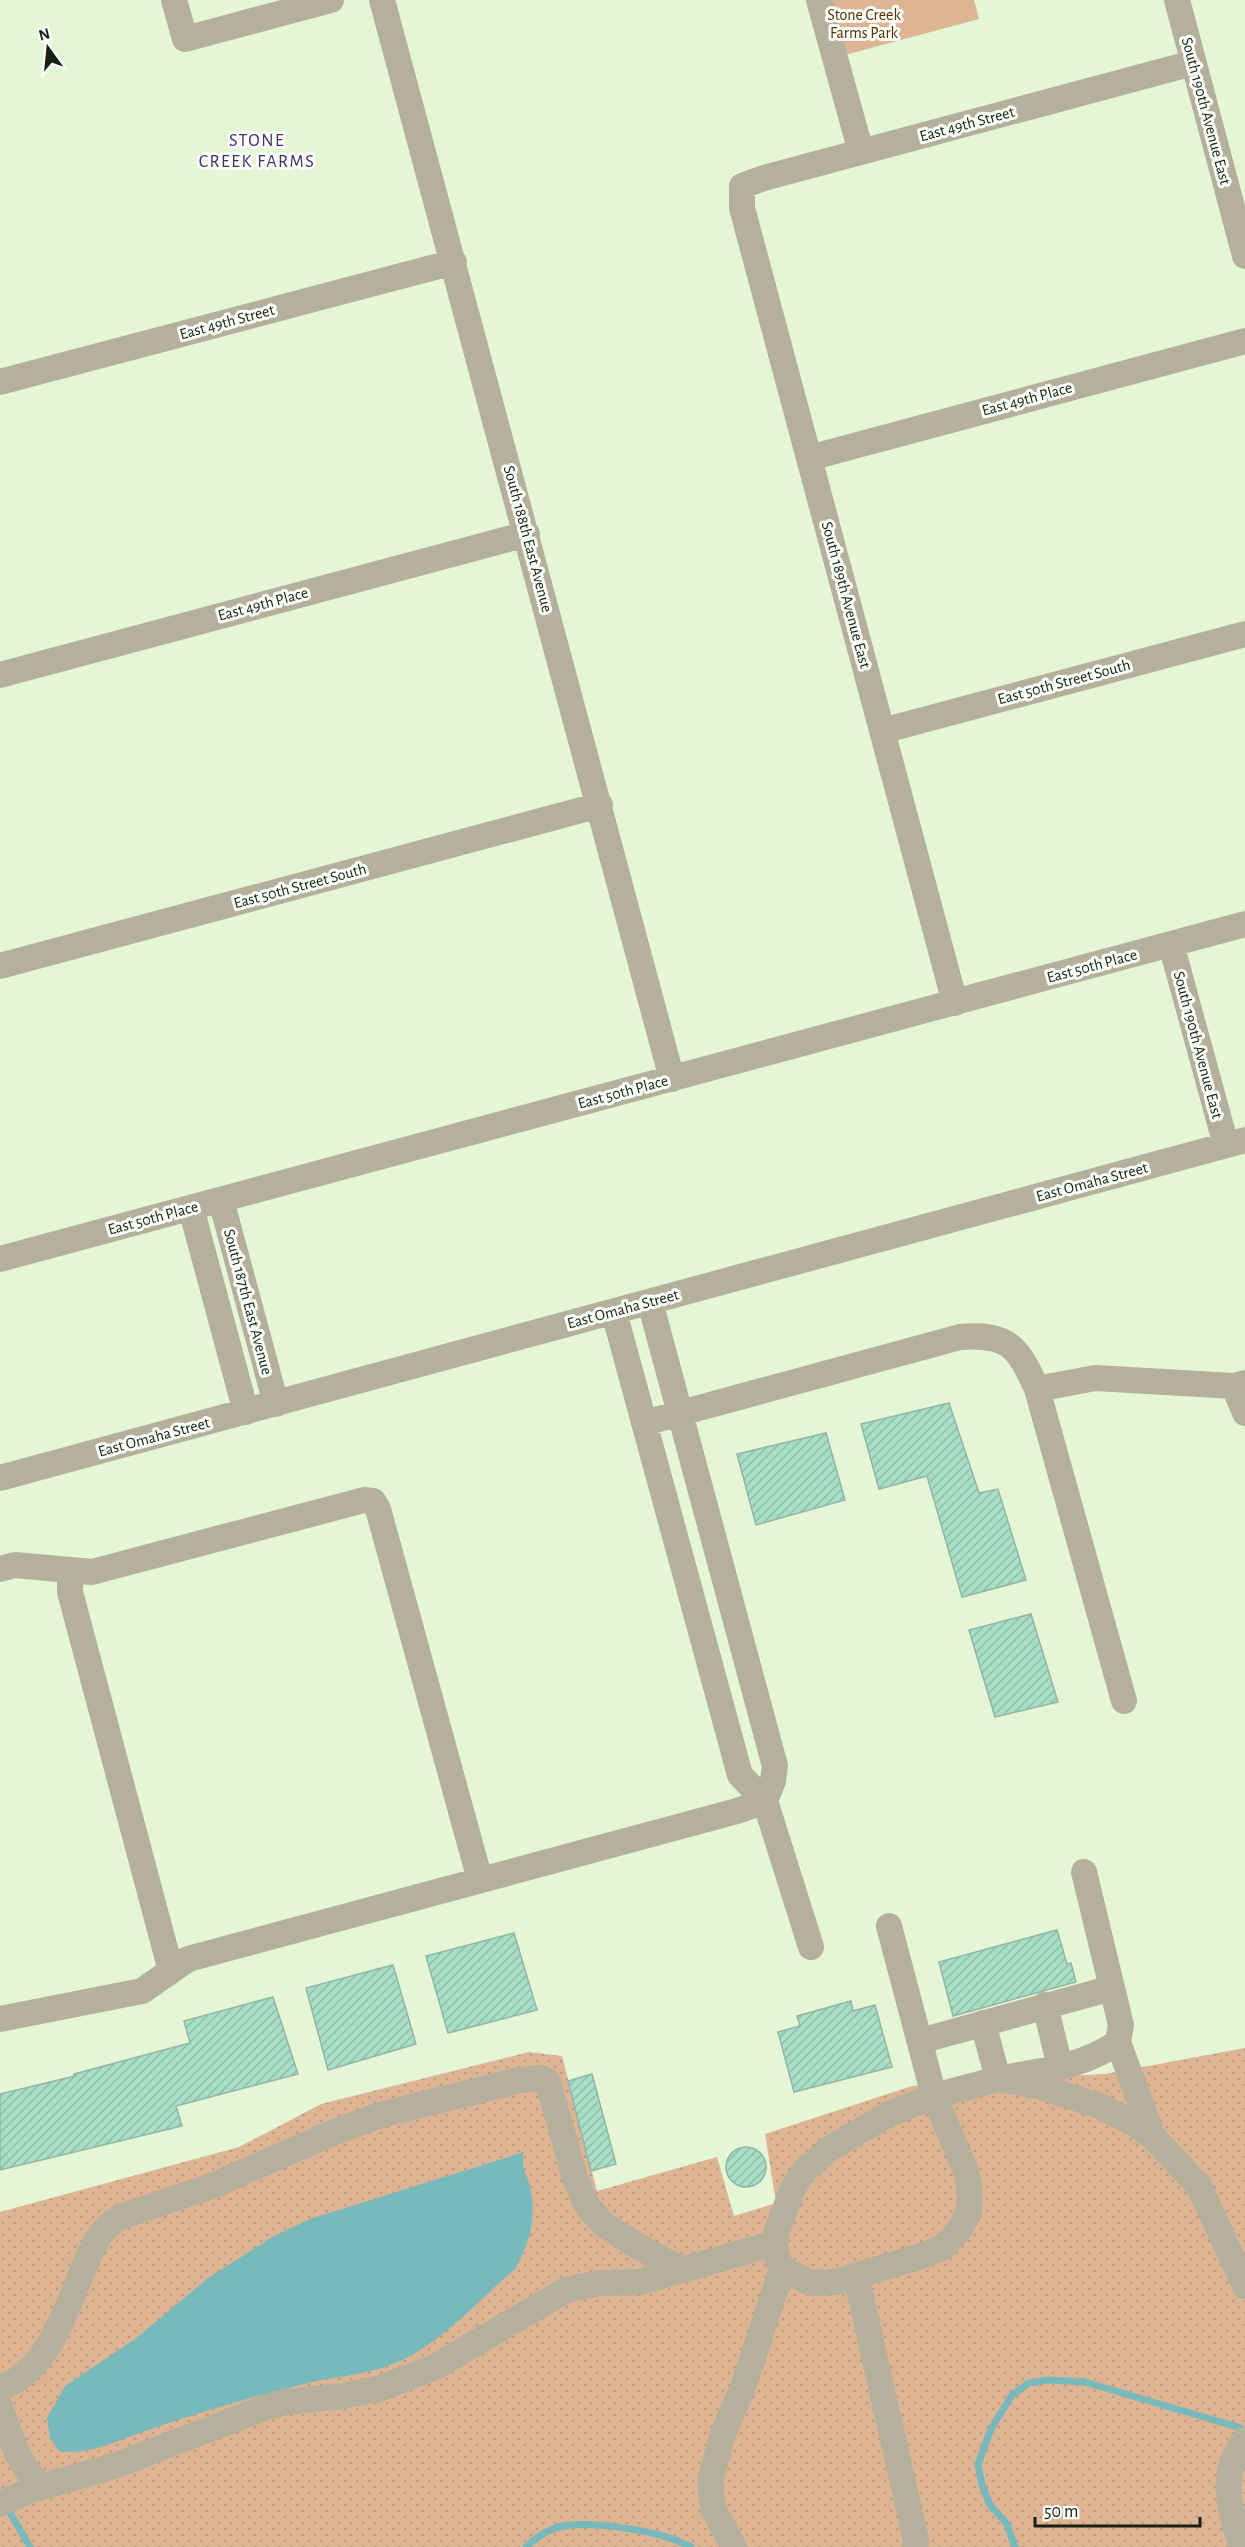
<svg xmlns="http://www.w3.org/2000/svg" width="1245" height="2547" font-family="'Alegreya Sans',sans-serif">
<defs>
<pattern id="grass-dots" width="8" height="8" patternUnits="userSpaceOnUse" patternTransform="scale(1.5)"><rect width="8" height="8" fill="#ddb594"/><path d="M2 2h.1M6 6h.1" fill="none" stroke="#bd9b7f" stroke-width="1.8" stroke-linecap="round"/></pattern>
<pattern id="building-hatch" width="6" height="6" patternUnits="userSpaceOnUse" patternTransform="scale(1.5)"><rect width="6" height="6" fill="#a7dec5"/><path d="M-1 1l2-2M0 6l6-6M5 7l2-2" fill="none" stroke="#8fbea8"/></pattern>
</defs>
<rect width="100%" height="100%" fill="#e5f6d7"/>
<path fill="url(#grass-dots)" d="M 1245,2048 L 1245,2547 L 0,2547 L 0,2212 L 239,2147 L 321,2104 L 529,2052 L 562,2056 L 597,2191 L 717,2157 L 734,2216 L 776,2203 L 765,2134 L 912,2086 L 998,2079 L 1105,2074 Z"/>
<path fill="#ddb594" d="M 831,0 L 974,0 L 979,19 L 845,55 Z"/>
<path fill="#78b9bc" d="M 524,2152 C 520,2173 529,2174 531,2192 C 536,2221 529,2244 515,2269 C 480,2299 443,2341 402,2360 C 369,2376 338,2375 304,2384 C 247,2398 190,2415 134,2435 C 110,2444 85,2455 59,2451 L 50,2438 L 47,2418 L 65,2386 L 135,2339 L 208,2278 L 274,2236 L 310,2219 Z"/>
<g fill="none" stroke-linecap="round" stroke-linejoin="round">
<path stroke="#78b9bc" stroke-width="7" d="M 9,2511 L 30,2547
M 526,2547 C 536,2538 550,2528 563,2526 C 596,2521 662,2531 691,2547
M 1015,2547 L 1007,2524 L 990,2505 L 982,2485 L 978,2464 L 991,2429 L 1012,2395 L 1029,2383 L 1048,2380 L 1085,2382 L 1241,2428"/>
</g>
<path fill="url(#building-hatch)" stroke="#93b5a5" stroke-width="1.5" d="M 949,1403 L 979,1493 L 998,1489 L 1026,1580 L 962,1597 L 927,1476 L 879,1489 L 861,1424 Z
M 826,1433 L 845,1500 L 756,1525 L 737,1454 Z
M 1031,1614 L 1058,1702 L 995,1717 L 969,1630 Z
M 1057,1930 L 1067,1964 L 1071,1963 L 1076,1982 L 953,2016 L 939,1962 Z
M 514,1933 L 537,2010 L 448,2033 L 426,1956 Z
M 393,1965 L 416,2044 L 328,2070 L 306,1988 Z
M 273,1997 L 298,2074 L 176,2106 L 182,2126 L 0,2170 L 0,2094 L 75,2076 L 74,2074 L 190,2043 L 184,2021 Z
M 851,2001 L 853,2011 L 875,2005 L 892,2067 L 794,2092 L 778,2032 L 800,2026 L 797,2016 Z
M 592,2074 L 616,2164 L 591,2171 L 568,2081 Z
M726 2167a20 20 0 1 1 40 0a20 20 0 1 1-40 0Z"/>
<g fill="none" stroke-linecap="round" stroke-linejoin="round">
<path stroke="#b5b09b" stroke-width="26" d="M 174,0 L 185,39 L 331,0
M 382,0 L 672,1079
M 819,0 L 861,152
M 1177,0 L 1245,256
M 0,382 L 454,262
M 809,458 L 1245,341
M 0,675 L 527,534
M 882,731 L 1245,634
M 1171,944 L 1226,1145
M 0,966 L 600,805
M 955,1003 L 742,208 L 742,186 L 764,178 L 1193,63
M 221,1200 L 276,1404
M 191,1208 L 246,1412
M 0,1259 L 1245,924
M 614,1312 L 740,1775 L 765,1801 L 811,1947
M 1234,1386 L 1245,1413
M 1037,1389 L 1095,1378 L 1234,1386 L 1245,1383
M 644,1423 L 960,1337 C 1009,1333 1018,1347 1037,1389 L 1124,1701
M 0,1478 L 1245,1140
M 0,1569 L 15,1565 L 92,1572 L 364,1500 L 373,1501 L 378,1509 L 480,1880
M 70,1571 L 70,1592 L 171,1971
M 889,1926 L 934,2096 L 966,2171 L 970,2192 L 969,2212 L 958,2232 L 942,2248 L 918,2257 L 836,2282 L 811,2283 L 782,2269 L 777,2258 L 775,2243 L 778,2228 L 793,2188 L 804,2171 L 829,2149 L 887,2115 L 934,2096 L 998,2079 L 1038,2086 L 1097,2105 L 1134,2123 L 1153,2137 L 1199,2186 L 1245,2286
M 1045,2005 L 1060,2067
M 0,2019 L 142,1991 L 188,1959 L 737,1811 L 765,1801 L 773,1781 L 775,1766 L 650,1302
M 983,2023 L 998,2079 C 1039,2071 1084,2067 1118,2042 L 1121,2025 L 1084,1872
M 920,2041 L 1112,1988
M 1118,2042 L 1153,2137
M 856,2276 L 916,2540 L 915,2547
M 0,2388 C 47,2372 64,2314 82,2272 C 91,2250 99,2229 120,2217 L 212,2186 L 332,2133 L 380,2115 L 520,2080 L 542,2078 L 548,2082 L 575,2178 L 586,2204 L 603,2224 L 634,2244 L 665,2261 L 685,2269 L 775,2243
M 0,2407 C 11,2436 17,2466 42,2486
M 0,2504 L 31,2490 L 117,2465 L 264,2408 L 285,2402 L 343,2396 L 378,2389 L 435,2367 L 566,2290 L 600,2283 L 640,2282 L 685,2269
M 734,2547 L 713,2509 L 710,2482 L 722,2436 L 743,2387 L 782,2269
M 1242,2547 C 1230,2511 1218,2473 1245,2440"/>
</g>
<g text-anchor="middle" dominant-baseline="central" stroke-width="6" stroke-linejoin="round" paint-order="stroke">
<g font-size="16" fill="#573005" stroke="#fafef8">
<text x="864" y="15">Stone Creek<tspan x="864" dy="18">Farms Park</tspan></text>
</g>
<g font-size="16" fill="#1a1f14" stroke="#fafef8">
<text transform="translate(1206 111) rotate(75)">South 190th Avenue East</text>
<text transform="translate(967 124) rotate(-15)">East 49th Street</text>
<text transform="translate(227 322) rotate(-15)">East 49th Street</text>
<text transform="translate(1027 399) rotate(-15)">East 49th Place</text>
<text transform="translate(528 539) rotate(75)">South 188th East Avenue</text>
<text transform="translate(846 595) rotate(75)">South 189th Avenue East</text>
<text transform="translate(263 604) rotate(-15)">East 49th Place</text>
<text transform="translate(1064 682) rotate(-15)">East 50th Street South</text>
<text transform="translate(300 886) rotate(-15)">East 50th Street South</text>
<text transform="translate(1092 966) rotate(-15)">East 50th Place</text>
<text transform="translate(1198 1045) rotate(75)">South 190th Avenue East</text>
<text transform="translate(623 1092) rotate(-15)">East 50th Place</text>
<text transform="translate(1092 1182) rotate(-15)">East Omaha Street</text>
<text transform="translate(153 1218) rotate(-15)">East 50th Place</text>
<text transform="translate(248 1302) rotate(75)">South 187th East Avenue</text>
<text transform="translate(623 1309) rotate(-15)">East Omaha Street</text>
<text transform="translate(154 1437) rotate(-15)">East Omaha Street</text>
</g>
<g font-size="18" letter-spacing="1.5" fill="#482c66" stroke="#fafef8">
<text x="257" y="141">STONE<tspan x="257" dy="21">CREEK FARMS</tspan></text>
</g>
</g>
<g transform="translate(48 48) rotate(345)" stroke="#fafef8" stroke-width="4.5" paint-order="stroke">
<path d="M0-4.5L10 22L0 15L-10 22Z" fill="#1a1f14"/>
<text y="-9" font-size="16" font-weight="bold" text-anchor="middle" fill="#1a1f14">N</text>
</g>
<path d="M1035 2517v9h165v-9" fill="none" stroke="#1a1f14" stroke-width="3"/>
<text x="1044" y="2517" font-size="18" fill="#1a1f14" stroke="#fafef8" stroke-width="4.5" paint-order="stroke">50 m</text>
</svg>
